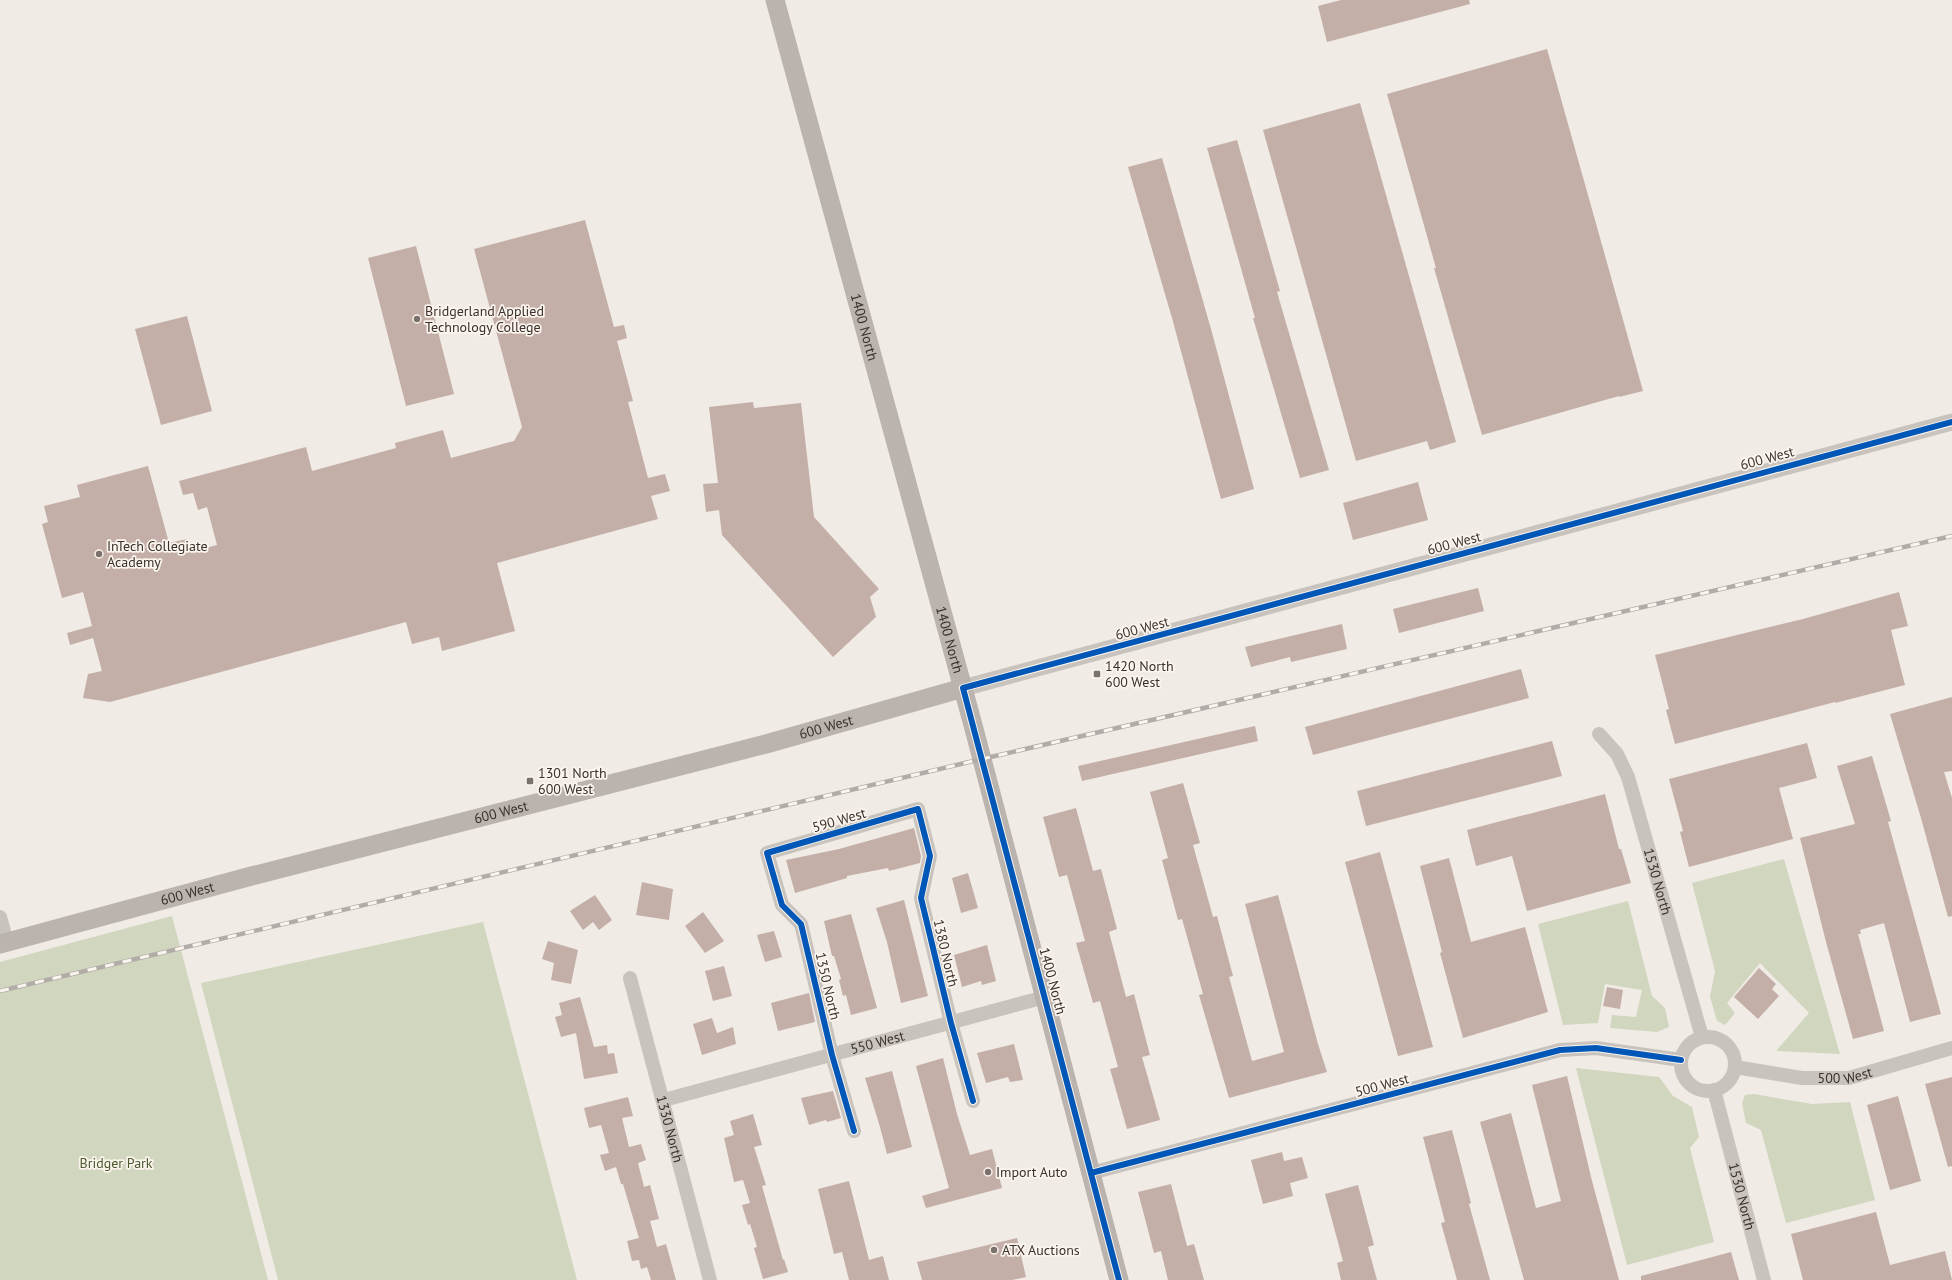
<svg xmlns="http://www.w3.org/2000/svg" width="1952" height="1280" font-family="'PT Sans',sans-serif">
<rect width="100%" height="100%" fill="#f0ebe5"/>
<path fill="#d1d6bf" d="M 1784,859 L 1840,1054 L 1776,1051 L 1809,1013 L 1760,963 L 1727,1003 L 1735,1013 L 1725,1025 L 1717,1021 L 1710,997 L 1715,971 L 1692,883 Z
M 1628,901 L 1652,996 L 1665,1008 L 1669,1027 L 1657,1032 L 1610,1028 L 1612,1015 L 1636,1017 L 1642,990 L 1605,984 L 1598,1023 L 1563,1025 L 1538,924 Z
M 172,916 L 268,1280 L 0,1280 L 0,962 Z
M 483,922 L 577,1280 L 278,1280 L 201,983 Z
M 1576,1068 L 1659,1077 L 1673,1096 L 1692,1107 L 1699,1137 L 1690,1148 L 1714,1242 L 1627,1265 Z
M 1754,1094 L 1812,1104 L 1850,1102 L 1875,1200 L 1786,1223 L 1761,1130 L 1746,1123 L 1742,1103 L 1745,1095 Z"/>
<path fill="#c3afa7" d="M 1341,0 L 1469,0 L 1470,4 L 1327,42 L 1318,6 Z
M 1547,49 L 1643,391 L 1619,397 L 1619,396 L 1482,435 L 1434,268 L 1436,268 L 1387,94 Z
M 1360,103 L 1456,442 L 1430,450 L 1427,441 L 1356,461 L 1263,130 Z
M 1237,140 L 1280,291 L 1277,292 L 1329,470 L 1300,478 L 1253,318 L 1255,318 L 1207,148 Z
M 1162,158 L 1211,329 L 1254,489 L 1221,499 L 1172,318 L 1128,167 Z
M 585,220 L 614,327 L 624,325 L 627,338 L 617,341 L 633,401 L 628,402 L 648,478 L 665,474 L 670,491 L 651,496 L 658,519 L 497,563 L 515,631 L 442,651 L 439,637 L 412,644 L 406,622 L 110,702 L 83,698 L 88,674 L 102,671 L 93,638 L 70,645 L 67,633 L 92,626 L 83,592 L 62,598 L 42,524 L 48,522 L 44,506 L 80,497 L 77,485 L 148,466 L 169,543 L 187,539 L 190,552 L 217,545 L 207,507 L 198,510 L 193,493 L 183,495 L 179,481 L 306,447 L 312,471 L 396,448 L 395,443 L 443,430 L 451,458 L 514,441 L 522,427 L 474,249 Z
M 416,246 L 454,394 L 406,406 L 368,258 Z
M 187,316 L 212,411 L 161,425 L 135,329 Z
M 753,402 L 754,408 L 801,403 L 814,517 L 879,589 L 870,597 L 876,617 L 833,657 L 722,535 L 719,510 L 706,512 L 703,484 L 718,483 L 709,407 Z
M 1418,482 L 1428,520 L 1353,540 L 1343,503 Z
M 1478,588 L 1484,611 L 1399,633 L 1393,609 Z
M 1899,592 L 1908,626 L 1891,630 L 1905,685 L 1835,703 L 1835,702 L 1675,744 L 1666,710 L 1669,709 L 1655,655 L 1803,619 Z
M 1342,624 L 1347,649 L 1291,662 L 1290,657 L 1251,667 L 1245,647 Z
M 1521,669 L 1529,698 L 1313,755 L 1305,727 Z
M 1952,697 L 1952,771 L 1944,772 L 1952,798 L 1952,916 L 1948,917 L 1921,818 L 1890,714 Z
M 1255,726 L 1258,741 L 1082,781 L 1078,766 Z
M 1552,741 L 1562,776 L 1366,826 L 1357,791 Z
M 1807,743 L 1817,778 L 1779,788 L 1793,839 L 1689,867 L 1680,832 L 1683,831 L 1669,779 Z
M 1872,756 L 1891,821 L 1888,822 L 1941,1014 L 1910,1022 L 1884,923 L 1860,930 L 1861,934 L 1858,934 L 1884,1031 L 1853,1039 L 1826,942 L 1800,838 L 1855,824 L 1837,766 Z
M 1183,783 L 1200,843 L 1193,845 L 1213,917 L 1217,916 L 1233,976 L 1229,977 L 1252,1061 L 1284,1052 L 1245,904 L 1278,895 L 1318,1044 L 1327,1072 L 1229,1098 L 1199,995 L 1203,994 L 1182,919 L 1178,920 L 1162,860 L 1168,858 L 1150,792 Z
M 1605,794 L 1619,849 L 1621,849 L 1631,883 L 1527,911 L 1512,856 L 1476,866 L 1467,830 Z
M 1076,808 L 1093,871 L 1101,869 L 1117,929 L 1109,932 L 1126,997 L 1134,994 L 1150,1055 L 1142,1057 L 1160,1120 L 1127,1129 L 1110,1069 L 1118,1067 L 1100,1001 L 1093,1003 L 1076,943 L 1085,941 L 1067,875 L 1059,877 L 1043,817 Z
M 914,828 L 921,856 L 920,863 L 889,871 L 888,868 L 847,876 L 847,878 L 795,893 L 786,860 L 839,849 Z
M 1380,852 L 1433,1047 L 1398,1056 L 1345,862 Z
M 1449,858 L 1471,942 L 1525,927 L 1548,1012 L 1463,1038 L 1440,953 L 1442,952 L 1420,866 Z
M 968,873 L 978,908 L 961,913 L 952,878 Z
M 642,882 L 673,889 L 669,920 L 636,915 Z
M 595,895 L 612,920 L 599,930 L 593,922 L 583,930 L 570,911 Z
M 904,900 L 928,996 L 901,1003 L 887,942 L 876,908 Z
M 703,912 L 724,941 L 705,953 L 685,926 Z
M 851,914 L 877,1008 L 851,1015 L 846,995 L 843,996 L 839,980 L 841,979 L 834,956 L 832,956 L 824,921 Z
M 774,931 L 782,957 L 765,962 L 757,935 Z
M 548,941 L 578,950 L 571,984 L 551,980 L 554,963 L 542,959 Z
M 987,945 L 996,981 L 982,985 L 981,981 L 962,987 L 954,955 Z
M 724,966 L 732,996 L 713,1001 L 705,971 Z
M 1759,968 L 1776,984 L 1772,989 L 1779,996 L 1758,1019 L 1734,997 Z
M 1607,987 L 1623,990 L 1620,1009 L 1603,1006 Z
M 809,993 L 815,1022 L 778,1031 L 771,1003 Z
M 580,997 L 594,1047 L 607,1045 L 608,1054 L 614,1053 L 618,1073 L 584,1079 L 576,1033 L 561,1037 L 555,1017 L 562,1015 L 559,1003 Z
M 712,1018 L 717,1033 L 733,1027 L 736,1044 L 702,1055 L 693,1024 Z
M 1014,1044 L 1023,1080 L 1010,1082 L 1008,1077 L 986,1083 L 977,1053 Z
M 943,1058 L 957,1114 L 970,1155 L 992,1149 L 1002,1188 L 926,1208 L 922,1196 L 949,1188 L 916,1066 Z
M 892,1071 L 912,1147 L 887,1154 L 880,1127 L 865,1078 Z
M 1567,1076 L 1592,1181 L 1619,1280 L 1524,1280 L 1480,1122 L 1511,1113 L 1536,1208 L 1561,1201 L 1532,1085 Z
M 1952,1077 L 1952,1166 L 1948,1167 L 1925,1084 Z
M 833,1091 L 841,1118 L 827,1122 L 826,1120 L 809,1125 L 801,1098 Z
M 1898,1096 L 1921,1181 L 1890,1190 L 1867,1105 Z
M 628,1097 L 633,1116 L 622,1118 L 629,1147 L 641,1144 L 646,1160 L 638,1163 L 644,1187 L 650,1185 L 659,1219 L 650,1221 L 657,1247 L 666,1244 L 676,1280 L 651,1280 L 647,1267 L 641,1269 L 639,1260 L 632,1261 L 627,1241 L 639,1238 L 623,1184 L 621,1184 L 616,1167 L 605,1171 L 600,1155 L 609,1153 L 601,1125 L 589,1128 L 584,1108 Z
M 753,1114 L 762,1145 L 754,1147 L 766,1185 L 762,1186 L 783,1260 L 784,1259 L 788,1272 L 763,1279 L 754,1248 L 757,1247 L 750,1224 L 748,1225 L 742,1205 L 750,1203 L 743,1180 L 734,1182 L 724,1138 L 734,1135 L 730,1121 Z
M 1452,1130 L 1471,1203 L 1469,1204 L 1490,1280 L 1457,1280 L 1441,1223 L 1445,1222 L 1423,1137 Z
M 1282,1152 L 1284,1161 L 1302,1157 L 1308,1178 L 1290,1183 L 1293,1196 L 1263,1204 L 1251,1160 Z
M 849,1181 L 869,1260 L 883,1256 L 889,1280 L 849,1280 L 842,1252 L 834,1254 L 818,1189 Z
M 1171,1184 L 1187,1246 L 1194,1244 L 1204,1280 L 1168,1280 L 1161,1251 L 1154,1253 L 1138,1192 Z
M 1358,1185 L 1374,1245 L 1368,1247 L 1377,1280 L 1341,1280 L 1337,1263 L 1343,1261 L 1325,1194 Z
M 1876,1212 L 1890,1265 L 1945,1251 L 1952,1280 L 1803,1280 L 1791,1234 Z
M 1017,1238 L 1026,1277 L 1012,1280 L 922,1280 L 917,1262 Z
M 1731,1252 L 1739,1280 L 1641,1280 L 1641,1276 Z"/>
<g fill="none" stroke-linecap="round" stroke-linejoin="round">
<g stroke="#c9c3be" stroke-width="14">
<path id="s1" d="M 1599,734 L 1617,754 L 1628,777 L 1702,1037"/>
<path d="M 0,917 L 7,942"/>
<path id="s2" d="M 630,978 L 710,1280"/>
<circle cx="1708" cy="1064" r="27"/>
<path id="s3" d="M 1735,1067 L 1802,1078 L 1849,1078 L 1952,1048"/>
<path id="s4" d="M 1714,1090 L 1764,1280"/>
<path id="s5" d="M 664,1100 L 1045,997"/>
<path d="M 854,1131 L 832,1055 L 801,924 L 782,905 L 767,853 L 918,809 L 930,856 L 921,898 L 951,1023 L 973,1101"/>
<path d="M 1091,1173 L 1560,1050 L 1596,1048 L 1681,1060"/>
</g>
<path stroke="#c9c3be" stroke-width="17" d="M 963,688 L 1952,422"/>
<g stroke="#bab3ae" stroke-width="19">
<path id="s6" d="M 775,0 L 973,725 L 1119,1280"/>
<path id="s7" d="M 0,944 L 244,878 L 766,744 L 963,688"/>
</g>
<g stroke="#b1aca8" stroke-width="4.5">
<path id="rail" d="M 0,991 L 982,759 L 1952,536"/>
</g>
<use href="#rail" stroke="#fbf5ee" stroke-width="3" stroke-dasharray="9" stroke-linecap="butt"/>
<g stroke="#fbf5ee" stroke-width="8">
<path id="cycleway" d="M 854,1131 L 832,1055 L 801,924 L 782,905 L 767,853 L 918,809 L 930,856 L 921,898 L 951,1023 L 973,1101
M 1091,1173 L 1560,1050 L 1596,1048 L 1681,1060
M 1119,1280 L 963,688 L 1952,422"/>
</g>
<use href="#cycleway" stroke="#0057b8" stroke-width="6"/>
</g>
<g fill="#7a716c" stroke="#fbf5ee" stroke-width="1.5">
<circle cx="417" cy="319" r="4"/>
<circle cx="99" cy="554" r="4"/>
<rect x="1093" y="670" width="8" height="8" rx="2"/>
<rect x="526" y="777" width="8" height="8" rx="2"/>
<circle cx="988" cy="1172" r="4"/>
<circle cx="994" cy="1250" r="4"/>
</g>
<g text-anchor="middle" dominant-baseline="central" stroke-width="3.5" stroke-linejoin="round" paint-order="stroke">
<g font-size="14" fill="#3b302b" stroke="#fbf5ee" text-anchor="start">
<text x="425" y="311">Bridgerland Applied<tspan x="425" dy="16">Technology College</tspan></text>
<text x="107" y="546">InTech Collegiate<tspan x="107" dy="16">Academy</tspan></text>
<text x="1105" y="666">1420 North<tspan x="1105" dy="16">600 West</tspan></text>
<text x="538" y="773">1301 North<tspan x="538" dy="16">600 West</tspan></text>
<text x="996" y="1172">Import Auto</text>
<text x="1002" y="1250">ATX Auctions</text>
</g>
<g font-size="14" fill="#3b302b" stroke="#fbf5ee">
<text stroke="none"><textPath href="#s6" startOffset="339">1400 North</textPath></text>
<text transform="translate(1767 458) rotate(-15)">600 West</text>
<text transform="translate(1454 543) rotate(-15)">600 West</text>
<text transform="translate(1142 628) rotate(-15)">600 West</text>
<text stroke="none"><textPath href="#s6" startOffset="663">1400 North</textPath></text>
<text stroke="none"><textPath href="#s7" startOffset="854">600 West</textPath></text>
<text stroke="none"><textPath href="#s7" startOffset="518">600 West</textPath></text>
<text transform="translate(839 820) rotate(-16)">590 West</text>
<text stroke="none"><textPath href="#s1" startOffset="161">1530 North</textPath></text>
<text stroke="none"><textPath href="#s7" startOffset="194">600 West</textPath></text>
<text transform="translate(946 953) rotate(77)">1380 North</text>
<text transform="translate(1053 981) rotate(75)">1400 North</text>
<text transform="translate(828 986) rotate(77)">1350 North</text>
<text stroke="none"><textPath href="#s5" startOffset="221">550 West</textPath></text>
<text stroke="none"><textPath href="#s3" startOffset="111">500 West</textPath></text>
<text transform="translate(1382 1085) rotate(-15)">500 West</text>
<text stroke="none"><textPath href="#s2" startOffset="156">1330 North</textPath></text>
<text stroke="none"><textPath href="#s4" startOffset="110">1530 North</textPath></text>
</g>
<g font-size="14" fill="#4a5a2e" stroke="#fbf5ee">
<text x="116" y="1163">Bridger Park</text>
</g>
</g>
</svg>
